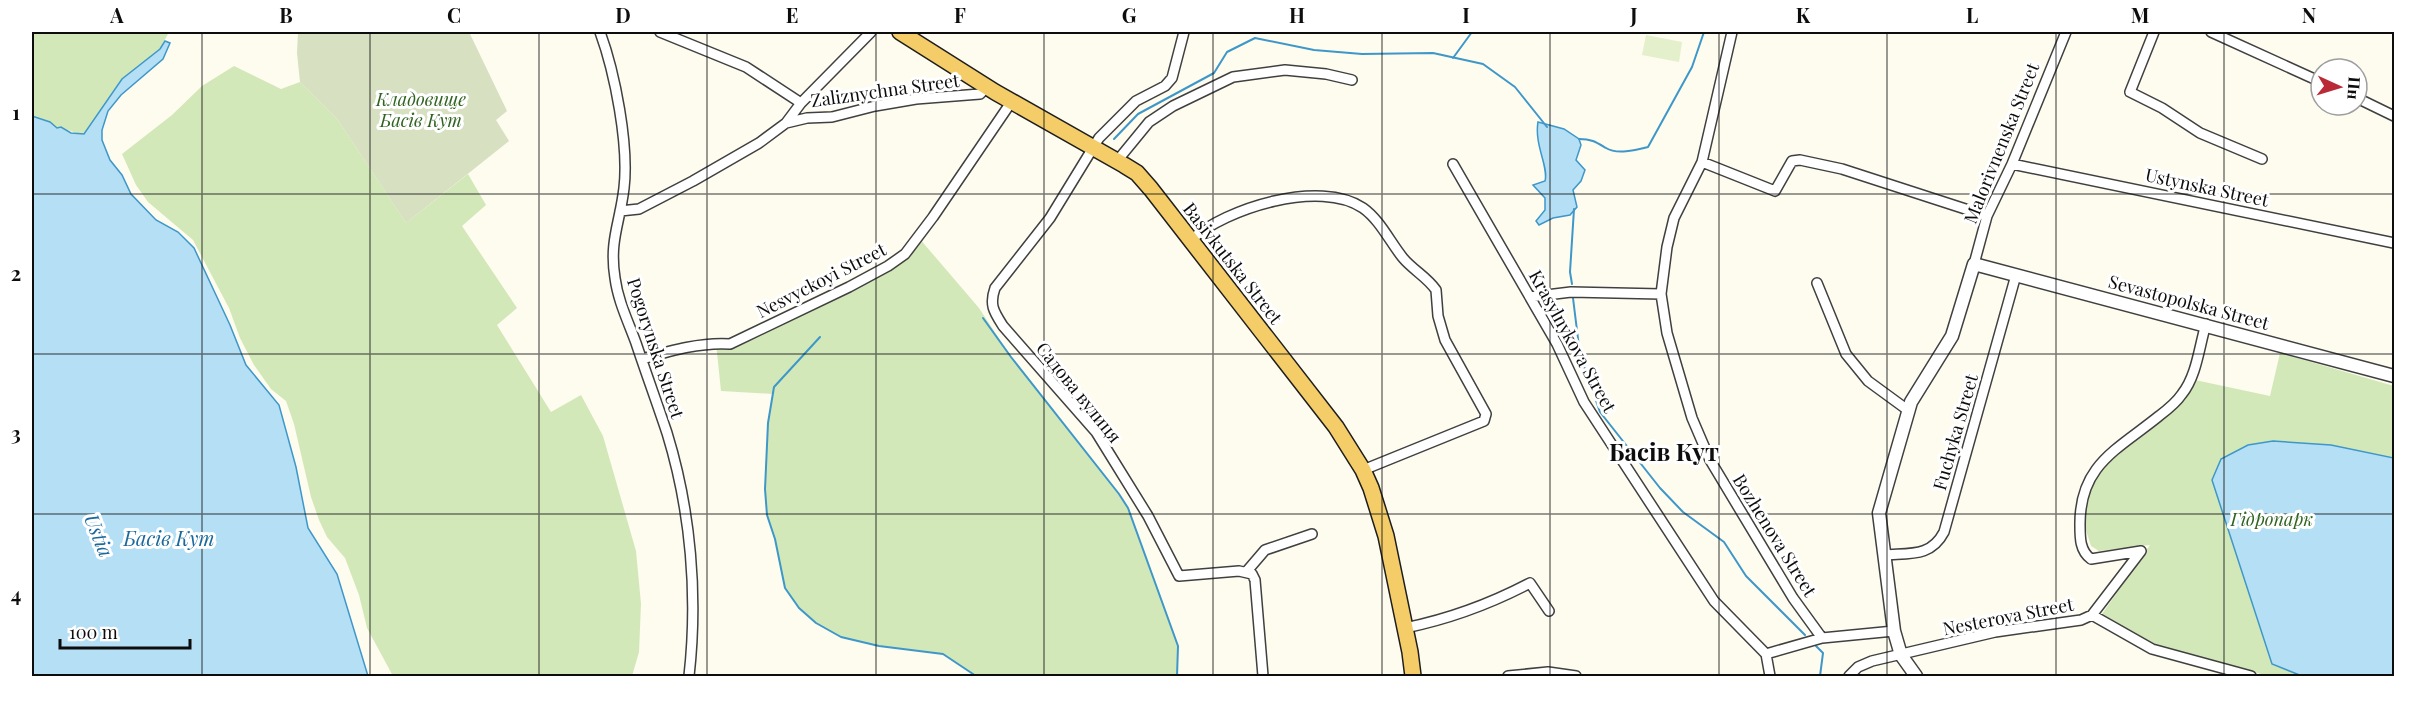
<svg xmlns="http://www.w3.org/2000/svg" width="2426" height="708" font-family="'Playfair Display',serif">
<rect width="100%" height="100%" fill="#fefbef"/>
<path fill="#d3e8b9" d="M 32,32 L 169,32 L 160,49 L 122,79 L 84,134 C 75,134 65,127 57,128 L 50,122 L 32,116 Z
M 234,66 L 281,89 L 300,82 L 338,120 L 406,223 L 468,174 L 486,205 L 462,226 L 517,308 L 497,325 L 551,412 L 581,395 L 603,436 L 636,551 L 641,604 L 639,652 L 632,676 L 393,676 L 367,628 L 359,595 L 345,558 L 327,537 L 319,520 L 311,497 L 294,424 L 286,401 L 271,389 L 254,365 L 240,338 L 229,308 L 193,240 L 148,202 L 136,185 L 122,154 L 172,115 L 202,86 Z
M 919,238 L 979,308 L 1011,357 L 1119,494 L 1128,508 L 1178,646 L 1177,676 L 976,676 L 943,654 L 879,646 L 841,637 L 816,623 L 799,608 L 785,588 L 775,539 L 767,515 L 765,489 L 768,423 L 773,394 L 721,391 L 716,343 L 730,344 L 888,266 Z
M 2280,353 L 2394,386 L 2394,676 L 2277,676 L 2261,674 L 2155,645 L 2102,614 L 2150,545 L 2099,551 L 2091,546 L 2085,527 L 2087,498 L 2101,469 L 2184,401 L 2195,380 L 2270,396 Z"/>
<path fill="#d7e0c0" d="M 298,32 L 469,32 L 507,111 L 496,120 L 509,141 L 406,223 L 338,120 L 300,82 L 297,53 Z"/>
<path fill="#e4efcb" d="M 1646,35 L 1682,42 L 1679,62 L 1642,55 Z"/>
<path fill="#b5dff4" stroke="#3e97c9" stroke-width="1.5" d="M 165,41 L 170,43 L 163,59 L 121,95 L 108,111 L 102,130 L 102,140 L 110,160 L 122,175 L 131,194 L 156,220 L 178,232 L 194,248 L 230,325 L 246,365 L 279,405 L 296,467 L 308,528 L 337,574 L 368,676 L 32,676 L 32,116 L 50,122 L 57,128 L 61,127 L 71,133 L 84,134 L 122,79 L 160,49 Z
M 1538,122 L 1564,129 L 1579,139 L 1581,145 L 1576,160 L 1585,170 L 1581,181 L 1573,190 L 1577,207 L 1570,215 L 1553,218 L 1539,225 L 1536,221 L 1545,210 L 1545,198 L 1533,185 L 1545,181 C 1549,167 1534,145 1538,122 Z
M 2273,441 L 2331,445 L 2394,458 L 2394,676 L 2302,676 L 2272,664 L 2212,480 L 2221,459 L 2248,445 Z"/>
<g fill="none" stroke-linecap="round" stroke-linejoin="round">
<path stroke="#3e97c9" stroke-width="2" d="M 1453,58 L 1472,32
M 1114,139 L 1138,114 L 1214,73 L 1227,52 L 1255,38 L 1314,50 L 1362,54 L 1433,53 L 1483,64 L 1515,87 L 1547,127
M 1579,139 C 1592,139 1596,142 1606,148 C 1617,155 1636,150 1648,147 L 1692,67 L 1704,32
M 1572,284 L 1570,272 L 1574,209
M 1573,298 L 1580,355 L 1600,412 L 1660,488 L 1683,512 L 1724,542 L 1746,576 L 1805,635
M 983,318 L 1011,357 L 1119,494 L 1128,508 L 1178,646 L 1177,676
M 820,337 L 774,387 L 768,423 L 765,489 L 767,515 L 775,539 L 785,588 L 799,608 L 816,623 L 841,637 L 879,646 L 943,654 L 976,676
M 1816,646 L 1823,653 L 1820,676"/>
<g stroke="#404040" stroke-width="12">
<path id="minor" d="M 600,32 C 615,73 629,145 624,188 C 620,223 609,241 615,278 C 618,301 628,321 636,343 C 646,373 657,403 667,433 C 691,511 698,596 689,676
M 660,32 L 746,67 L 801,103
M 1184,32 L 1172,78 L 1165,86 L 1136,101 L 1099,138 L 1050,218 L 995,288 C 989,305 994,312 1003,326 L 1096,432 L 1148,516 L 1179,576 L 1239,571 L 1252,574 L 1255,580 L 1263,676
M 1732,32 L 1702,162 L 1674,218 L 1667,247 L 1661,294 L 1667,333 L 1692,418 L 1710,460 L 1793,598 L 1822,638
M 2154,32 L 2130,92 L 2162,108 L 2200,133 L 2262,159
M 2211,32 L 2321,82
M 2357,98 L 2394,116
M 786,123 L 807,118 L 832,117 L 875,106 L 916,99 L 980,94 L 987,87
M 1117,161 L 1149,122 L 1173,106 L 1233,77 L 1285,70 L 1326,74 L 1352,80
M 1702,162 L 1775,191 L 1792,161 L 1800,160 L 1842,169 L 1987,216
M 1453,164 L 1557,344 L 1584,402 L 1714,601 L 1766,654 L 1770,676
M 2012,164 L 2394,243
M 620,211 L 639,209 L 693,181 L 759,143 L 786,123 L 801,103 L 871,32
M 1191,240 C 1226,208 1320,179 1363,208 C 1380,220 1390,242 1403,258 C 1413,270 1427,277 1436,290 L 1438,316 L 1445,340 L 1486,414 L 1484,421 L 1363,470
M 1974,264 L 1987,216 L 2012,164 L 2066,32
M 1817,283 L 1846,354 L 1868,381 L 1909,411
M 1530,297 L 1571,292 L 1661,294
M 642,359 C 670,351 700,342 730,344 L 849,287 L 888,266 L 905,254 L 933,217 L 1012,101
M 1885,555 C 1910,553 1931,557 1944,532 L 2016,275
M 1247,571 L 1265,550 L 1312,534
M 2092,615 L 2141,551 L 2091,559 C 2080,551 2080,538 2080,526 C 2079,465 2117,450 2159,416 C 2167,410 2176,403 2182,394 C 2197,375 2199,347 2206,324
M 1405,628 C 1449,619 1490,604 1530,583 L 1549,611
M 1766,654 L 1822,638 L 1894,631
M 1508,676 L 1548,672 L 1576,676
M 1849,676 L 1858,667 L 1872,661 L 1995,632 L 2081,620 L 2092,615 L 2152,649 L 2251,676"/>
</g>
<g stroke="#404040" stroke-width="15">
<path id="tertiary" d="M 1916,676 L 1901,655 L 1894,631 L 1879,513 L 1911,402 L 1952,336 L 1974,264 L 2394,376"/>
</g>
<g stroke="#1e1e1e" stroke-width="18">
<path id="primary" d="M 900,32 L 995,92 L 1124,165 L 1137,173 L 1151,189 L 1336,427 L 1363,470 L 1371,488 L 1386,536 L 1410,652 L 1413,676"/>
</g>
<use href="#minor" stroke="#fff" stroke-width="9"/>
<use href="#tertiary" stroke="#fff" stroke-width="12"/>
<use href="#primary" stroke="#f4cd69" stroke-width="15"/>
</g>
<path fill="none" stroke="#0d0d0d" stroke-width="1.5" stroke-opacity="0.55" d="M 202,32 L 202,676M 370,32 L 370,676M 539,32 L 539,676M 707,32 L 707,676M 876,32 L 876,676M 1044,32 L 1044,676M 1213,32 L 1213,676M 1382,32 L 1382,676M 1550,32 L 1550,676M 1719,32 L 1719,676M 1887,32 L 1887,676M 2056,32 L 2056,676M 2224,32 L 2224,676M 32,194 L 2394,194M 32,354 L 2394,354M 32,514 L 2394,514"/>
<g text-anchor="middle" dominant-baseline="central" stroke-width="6" stroke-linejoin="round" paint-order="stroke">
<g font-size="18" fill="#0d0d0d" stroke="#fff">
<text transform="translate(885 90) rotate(-8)">Zaliznychna Street</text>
<text transform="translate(2001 143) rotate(-68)">Malorivnenska Street</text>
<text transform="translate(2207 187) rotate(12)">Ustynska Street</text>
<text transform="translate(1233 263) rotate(52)">Basivkutska Street</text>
<text transform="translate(821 280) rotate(-27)">Nesvyckoyi Street</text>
<text transform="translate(2189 302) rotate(15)">Sevastopolska Street</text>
<text transform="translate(1573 341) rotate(61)">Krasylnykova Street</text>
<text transform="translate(656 348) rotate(72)">Pogorynska Street</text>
<text transform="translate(1079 392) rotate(51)">Садова вулиця</text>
<text transform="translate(1955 432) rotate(-74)">Fuchyka Street</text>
<text transform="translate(1775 535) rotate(58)">Bozhenova Street</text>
<text transform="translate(2008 616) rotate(-11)">Nesterova Street</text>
</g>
<g font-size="18" font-style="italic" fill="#306320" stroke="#fff">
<text x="421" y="99">Кладовище<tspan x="421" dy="21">Басів Кут</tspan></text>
<text x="2272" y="519">Гідропарк</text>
</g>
<g font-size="20" font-style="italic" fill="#1a689c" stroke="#fff">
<text transform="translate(100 535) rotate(68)">Ustia</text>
<text x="169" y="537">Басів Кут</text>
</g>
<g font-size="24" font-weight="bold" fill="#0d0d0d" stroke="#fff">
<text x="1664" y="451">Басів Кут</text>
</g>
</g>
<rect width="2426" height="708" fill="none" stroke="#ffffff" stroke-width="66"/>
<g transform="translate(2339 87) rotate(94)"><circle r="28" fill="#ffffff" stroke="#9e9e9e" stroke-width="1.5"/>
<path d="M0-4.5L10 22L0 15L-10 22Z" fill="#b92a36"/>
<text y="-9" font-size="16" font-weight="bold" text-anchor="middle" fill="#0d0d0d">Пн</text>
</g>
<path d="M60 639v9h130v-9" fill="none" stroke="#0d0d0d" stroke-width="3"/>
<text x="69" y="639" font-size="18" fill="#0d0d0d" stroke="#ffffff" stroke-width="4.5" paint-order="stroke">100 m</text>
<rect x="33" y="33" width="2360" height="642" fill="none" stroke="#0d0d0d" stroke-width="2"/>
<g font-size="20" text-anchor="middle" font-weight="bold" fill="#0d0d0d">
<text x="117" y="23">A</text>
<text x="286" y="23">B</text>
<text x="454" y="23">C</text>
<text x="623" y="23">D</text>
<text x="792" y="23">E</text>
<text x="960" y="23">F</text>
<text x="1129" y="23">G</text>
<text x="1297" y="23">H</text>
<text x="1466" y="23">I</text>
<text x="1634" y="23">J</text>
<text x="1803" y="23">K</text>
<text x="1972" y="23">L</text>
<text x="2140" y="23">M</text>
<text x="2309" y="23">N</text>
<text x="16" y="120">1</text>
<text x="16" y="281">2</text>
<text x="16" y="441">3</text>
<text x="16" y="602">4</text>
</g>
</svg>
